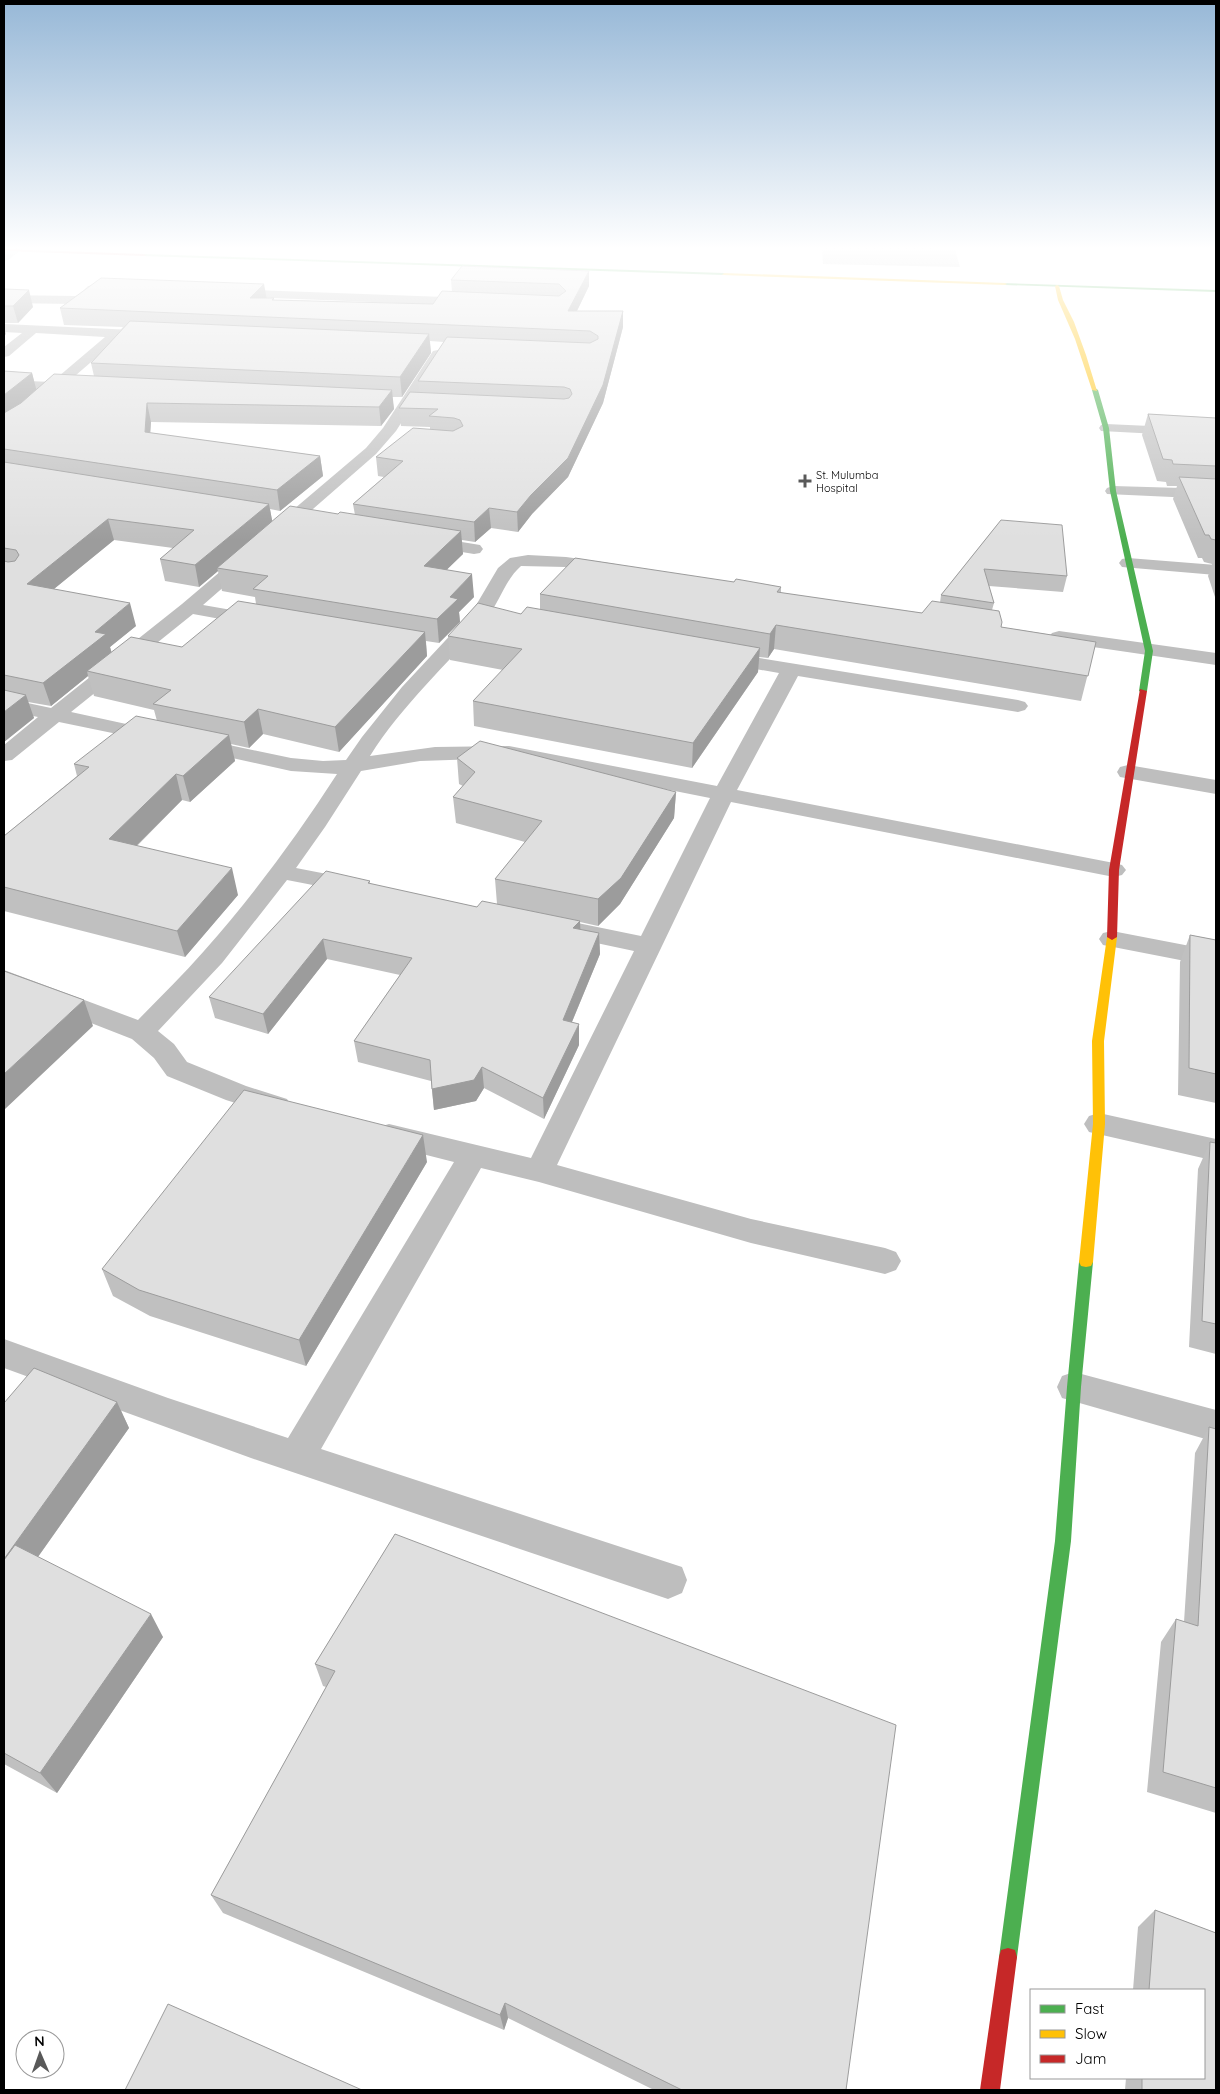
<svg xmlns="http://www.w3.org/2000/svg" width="1220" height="2094" font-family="Quicksand,sans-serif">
<rect width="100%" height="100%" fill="#fff"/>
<path fill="#bebebe" d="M 822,247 L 955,249 L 960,267 L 823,264 Z"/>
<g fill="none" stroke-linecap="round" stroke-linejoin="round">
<path fill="#bebebe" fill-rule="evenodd" d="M 11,248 L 17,247 L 21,250 L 8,260 L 4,261 L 4,253 Z
M 105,284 L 109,285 L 111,288 L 109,291 L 95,292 L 87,301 L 75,304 L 4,303 L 4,295 L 75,296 L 79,295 L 88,286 Z
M 228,289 L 472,298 L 478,302 L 472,306 L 224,296 L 222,293 L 224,290 Z
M 4,324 L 155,331 L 161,335 L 155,339 L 120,337 L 68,382 L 82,384 L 84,387 L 82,390 L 59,390 L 28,417 L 9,431 L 4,432 L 4,421 L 43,390 L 4,388 L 4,380 L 52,382 L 105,337 L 36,333 L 9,356 L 4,357 L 4,347 L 22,333 L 4,332 Z
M 438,350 L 445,354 L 396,431 L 376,454 L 203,605 L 266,616 L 268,620 L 266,624 L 259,626 L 193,614 L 71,712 L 163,732 L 167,736 L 163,740 L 156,742 L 59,722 L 12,760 L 4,761 L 4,745 L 38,717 L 4,710 L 4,698 L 51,708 L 182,604 L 366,448 L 383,428 L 433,351 Z
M 1106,424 L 1216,429 L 1216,437 L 1101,431 L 1099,428 L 1101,425 Z
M 1113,486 L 1216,489 L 1216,499 L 1107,494 L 1105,491 L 1107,488 Z
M 425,536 L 474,544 L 480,545 L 483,549 L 480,553 L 474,554 L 419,545 L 416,541 L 419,537 Z
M 528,555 L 566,557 L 609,563 L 615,564 L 618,568 L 615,572 L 609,573 L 566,567 L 521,566 C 504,581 500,603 485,620 C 447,665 402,705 370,756 L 435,747 L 509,746 L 717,786 L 779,673 L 715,662 L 712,658 L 715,654 L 722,652 L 1018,700 L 1025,702 L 1028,706 L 1025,710 L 1018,712 L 798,676 L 737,790 L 1114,863 L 1122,865 L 1126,870 L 1122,875 L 1114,877 L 731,802 L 557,1165 L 751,1219 L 885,1248 L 896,1252 L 901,1261 L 896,1270 L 885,1274 L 751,1243 L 539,1182 L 481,1168 L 321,1449 L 682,1567 L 687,1580 L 682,1593 L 668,1599 L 251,1458 L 4,1368 L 4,1339 L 168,1398 L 288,1438 L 454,1162 L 379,1143 L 374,1135 L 379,1127 L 389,1124 L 531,1158 L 634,951 L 554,934 L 550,928 L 554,922 L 563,920 L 641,936 L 710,798 L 509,758 L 420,761 L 361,771 L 325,827 L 296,868 L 363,881 L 366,886 L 363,891 L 354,893 L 287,880 L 222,963 L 158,1031 L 174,1044 L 187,1062 L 246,1086 L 287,1099 L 291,1106 L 287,1113 L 277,1116 L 267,1113 L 226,1100 L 167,1076 L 154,1058 L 132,1039 L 4,989 L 4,970 L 138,1020 C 160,997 183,975 204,951 C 253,896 297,836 337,774 L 291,771 L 196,750 L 188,749 L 185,744 L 188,739 L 196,738 L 291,758 L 323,761 L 346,760 L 362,737 L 402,687 L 472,612 L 498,568 L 510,558 Z
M 1128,558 L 1216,565 L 1216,575 L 1122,567 L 1119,563 L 1122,559 Z
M 1059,631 L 1216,653 L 1216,665 L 1052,641 L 1049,637 L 1052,633 Z
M 1128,765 L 1216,780 L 1216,794 L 1120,777 L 1117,772 L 1120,767 Z
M 1112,931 L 1216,951 L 1216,967 L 1103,945 L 1099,939 L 1103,933 Z
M 1099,1113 L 1216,1139 L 1216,1161 L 1089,1132 L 1084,1124 L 1089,1116 Z
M 1074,1372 L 1216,1410 L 1216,1442 L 1062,1398 L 1057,1387 L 1062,1376 Z"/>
<path fill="#4caf50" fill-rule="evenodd" d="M 142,254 L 724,273 L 726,274 L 724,275 L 144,256 Z
M 1003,283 L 1216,290 L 1216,292 L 1005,285 Z
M 1095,388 L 1098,390 L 1109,428 L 1116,491 L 1153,651 L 1147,691 L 1143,693 L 1139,691 L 1145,651 L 1110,491 L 1103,428 L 1092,390 Z
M 1086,1257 L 1091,1258 L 1093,1262 L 1081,1387 L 1071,1541 L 1017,1957 L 1015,1964 L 1008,1966 L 1001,1964 L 999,1957 L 1055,1541 L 1067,1387 L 1079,1262 L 1081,1258 Z"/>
<path fill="#ffc107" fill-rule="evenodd" d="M 724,273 L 1005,283 L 1007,284 L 1005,285 L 722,275 Z
M 1057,285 L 1059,286 L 1063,300 L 1074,322 L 1086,355 L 1097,391 L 1092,390 L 1075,339 L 1058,300 L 1055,286 Z
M 1112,934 L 1117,937 L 1104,1041 L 1105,1124 L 1093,1262 L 1091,1266 L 1086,1267 L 1081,1266 L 1079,1262 L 1093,1124 L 1092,1041 L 1107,937 Z"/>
<path fill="#c62828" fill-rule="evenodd" d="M 4,249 L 144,254 L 146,255 L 144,256 L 4,251 Z
M 1140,689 L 1147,691 L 1119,870 L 1117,937 L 1112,940 L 1107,937 L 1109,870 Z
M 1008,1948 L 1015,1950 L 1017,1957 L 1000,2090 L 980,2090 L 999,1957 L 1001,1950 Z"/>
</g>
<path fill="#c0c0c0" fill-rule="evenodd" d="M 327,247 L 366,247 L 327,248 Z
M 462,266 L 589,286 L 577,311 L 623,311 L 623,327 L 603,403 L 568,477 L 532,514 L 518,532 L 491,528 L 475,542 L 462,540 L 463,554 L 447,569 L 474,597 L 459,612 L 460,622 L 439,643 L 426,641 L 427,656 L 339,752 L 263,734 L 249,748 L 231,744 L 235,761 L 190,802 L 182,800 L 137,846 L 238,895 L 185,957 L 4,911 L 4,836 L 77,776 L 74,764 L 157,721 L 154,710 L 94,696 L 88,676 L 51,706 L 28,702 L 34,718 L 4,742 L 4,371 L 32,373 L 36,389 L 94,376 L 91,363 L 123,327 L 64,325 L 60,308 L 266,298 L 274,298 L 274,300 L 433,304 L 452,292 L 451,280 ZM 430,341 L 444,342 L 418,381 L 419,392 L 399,408 L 401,426 L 430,427 L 430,430 L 376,457 L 378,476 L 384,477 L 353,504 L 355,515 L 338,514 L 272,521 L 270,509 L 280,511 L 323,476 L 320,456 L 150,433 L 151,422 L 381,426 L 394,409 L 392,397 L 402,397 L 431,353 ZM 114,540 L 173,548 L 160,559 L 165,581 L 199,587 L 218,571 L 222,591 L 255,597 L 256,604 L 182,647 L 111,652 L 110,647 L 136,626 L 54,589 Z
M 4,289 L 33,307 L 18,323 L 4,323 Z
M 1148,414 L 1216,418 L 1216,600 L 1208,576 L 1212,564 L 1204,562 L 1202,558 L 1198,558 L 1173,499 L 1177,486 L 1167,486 L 1166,482 L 1157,481 L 1142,435 Z
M 1001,520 L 1067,576 L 1063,592 L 989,586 L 994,603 L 992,610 L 1001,627 L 1096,642 L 1081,701 L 774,649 L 768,658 L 759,657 L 758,672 L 692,768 L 474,726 L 473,701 L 503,670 L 450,660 L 448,636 L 521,614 L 540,610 L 540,594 L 734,582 L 781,587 L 781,593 L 922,613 L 940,603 L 941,595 Z
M 457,758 L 676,792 L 674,818 L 620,904 L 598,926 L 580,922 L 580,929 L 599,933 L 600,954 L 572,1022 L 579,1045 L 544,1119 L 484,1088 L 476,1101 L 434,1110 L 431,1081 L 358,1062 L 354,1041 L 400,975 L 327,959 L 268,1034 L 215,1018 L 209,997 L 370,881 L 370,884 L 477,907 L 497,904 L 495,879 L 525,842 L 456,823 L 453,797 L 463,786 L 459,784 Z
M 1190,935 L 1216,940 L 1216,1103 L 1178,1095 L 1180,962 Z
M 1210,1142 L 1216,1143 L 1216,1354 L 1189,1347 L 1198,1169 Z
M 427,1162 L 306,1366 L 150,1316 L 113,1296 L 102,1269 Z
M 117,1402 L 129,1428 L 38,1557 L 163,1637 L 57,1793 L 4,1764 L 4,1403 Z
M 1209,1427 L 1216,1429 L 1216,1813 L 1147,1792 L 1161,1642 L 1176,1619 L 1184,1622 L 1195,1453 Z
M 395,1534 L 846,2090 L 654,2090 L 508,2018 L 504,2030 L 223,1913 L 211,1895 L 326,1687 L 323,1686 L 315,1664 Z
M 1155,1910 L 1216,1933 L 1216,2090 L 1125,2090 L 1126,2078 L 1204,2078 L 1204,1990 L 1133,1990 L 1138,1927 Z"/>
<path fill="#9c9c9c" d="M 589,271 L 589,286 L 569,327 L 568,311 Z
M 264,284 L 267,300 L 250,298 Z
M 29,290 L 33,307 L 18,323 L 13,306 Z
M 623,311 L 623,327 L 603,403 L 568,477 L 532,514 L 518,532 L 517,512 Z
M 4,324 L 6,334 L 4,337 Z
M 429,334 L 431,353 L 402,397 L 400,377 Z
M 32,373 L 37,392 L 4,419 L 4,395 Z
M 392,390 L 394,409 L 381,426 L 379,407 Z
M 147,403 L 151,422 L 149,452 L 145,432 Z
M 320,456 L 323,476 L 280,511 L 277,490 Z
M 269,504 L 273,525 L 217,568 L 218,571 L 199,587 L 195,565 Z
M 489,508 L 491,528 L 475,542 L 474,522 Z
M 108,519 L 114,540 L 33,606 L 27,584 Z
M 461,531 L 463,554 L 427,589 L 424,566 Z
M 472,574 L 474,597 L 459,612 L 460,622 L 439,643 L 437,619 L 450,597 Z
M 130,603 L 136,626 L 110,647 L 113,657 L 87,671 L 88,676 L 51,706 L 43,683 L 95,632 Z
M 776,625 L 774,649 L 768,658 L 770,634 Z
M 425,632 L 427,656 L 339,752 L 335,727 Z
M 760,648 L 758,672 L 692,768 L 693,743 Z
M 26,695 L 34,718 L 4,742 L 4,712 Z
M 258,709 L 263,734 L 249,748 L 244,722 Z
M 229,735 L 235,761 L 190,802 L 183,776 Z
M 176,774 L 182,800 L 117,865 L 109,839 Z
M 676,792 L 674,818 L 620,904 L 598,926 L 598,899 Z
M 232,868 L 238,895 L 185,957 L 177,931 Z
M 580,921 L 581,942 L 573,928 Z
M 599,933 L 600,954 L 564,1041 L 563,1020 Z
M 323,939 L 327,959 L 268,1034 L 263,1014 Z
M 84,1000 L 93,1026 L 4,1110 L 4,1074 Z
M 579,1024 L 579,1045 L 544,1119 L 543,1098 Z
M 482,1067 L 484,1088 L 476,1101 L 434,1110 L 432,1089 Z
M 423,1135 L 427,1162 L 306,1366 L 299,1340 Z
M 117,1402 L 129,1428 L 18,1585 L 4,1559 Z
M 151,1614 L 163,1637 L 57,1793 L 40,1773 Z
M 505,2003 L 508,2018 L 504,2030 L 500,2015 Z"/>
<path fill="#dfdfdf" stroke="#9c9c9c" d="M 462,266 L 589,271 L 568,311 L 623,311 L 603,385 L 568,458 L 531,495 L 517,512 L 489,508 L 474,522 L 353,504 L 403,461 L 376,457 L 413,428 L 453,431 L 463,426 L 460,420 L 454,418 L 429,416 L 438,409 L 399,408 L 410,392 L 564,399 L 569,398 L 572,394 L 570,389 L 564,387 L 418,381 L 447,337 L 590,343 L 598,339 L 598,336 L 590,331 L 60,308 L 101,278 L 264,284 L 250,298 L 274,298 L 272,300 L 433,304 L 442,291 L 559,296 L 566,291 L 559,284 L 451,280 Z
M 4,289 L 29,290 L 13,306 L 4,306 Z
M 130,321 L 429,334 L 400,377 L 91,363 Z
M 4,371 L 32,373 L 4,395 Z
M 54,374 L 392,390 L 379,407 L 147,403 L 145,432 L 320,456 L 277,490 L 4,449 L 4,413 L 21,403 Z
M 1148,414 L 1216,418 L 1216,466 L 1173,464 L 1172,460 L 1163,459 Z
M 4,462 L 269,504 L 195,565 L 160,559 L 194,530 L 108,519 L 27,584 L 130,603 L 95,632 L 106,634 L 43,683 L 4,675 L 4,561 L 8,562 L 15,561 L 19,555 L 16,550 L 4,548 Z
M 1179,477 L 1216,479 L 1216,540 L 1211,539 L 1209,535 L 1205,535 Z
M 290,506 L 338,514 L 340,512 L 461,531 L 424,566 L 472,574 L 450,597 L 458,599 L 437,619 L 253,589 L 268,576 L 217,568 Z
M 1001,520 L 1062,525 L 1067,576 L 984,569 L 994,603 L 941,595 Z
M 575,558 L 734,582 L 736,579 L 781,587 L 777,592 L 922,613 L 932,601 L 999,611 L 1002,622 L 1001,627 L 1096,642 L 1088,676 L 776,625 L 770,634 L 540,594 Z
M 238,601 L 425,632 L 335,727 L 258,709 L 244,722 L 153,704 L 171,690 L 87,671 L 131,637 L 182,647 Z
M 478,603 L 521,614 L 527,607 L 760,648 L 693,743 L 473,701 L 522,649 L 448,636 Z
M 4,690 L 26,695 L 4,712 Z
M 136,716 L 229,735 L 183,776 L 176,774 L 109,839 L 232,868 L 177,931 L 4,887 L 4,836 L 89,767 L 74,764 Z
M 480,741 L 676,792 L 621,878 L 598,899 L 495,879 L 542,821 L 453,797 L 475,772 L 457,758 Z
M 326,871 L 370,881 L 368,883 L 477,907 L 482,901 L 580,921 L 573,928 L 599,933 L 563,1020 L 579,1024 L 543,1098 L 482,1067 L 474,1080 L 432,1089 L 430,1060 L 354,1041 L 412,958 L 323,939 L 263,1014 L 209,997 Z
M 1190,935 L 1216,940 L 1216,1074 L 1189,1068 Z
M 4,971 L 84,1000 L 4,1074 Z
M 244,1090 L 423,1135 L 299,1340 L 139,1290 L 102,1269 Z
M 1210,1142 L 1216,1143 L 1216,1324 L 1202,1321 Z
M 34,1368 L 117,1402 L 4,1559 L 4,1403 Z
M 1209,1427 L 1216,1429 L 1216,1788 L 1163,1772 L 1176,1619 L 1198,1626 Z
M 395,1534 L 896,1725 L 846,2090 L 682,2090 L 505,2003 L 500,2015 L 211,1895 L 335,1671 L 315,1664 Z
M 15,1545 L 151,1614 L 40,1773 L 4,1753 L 4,1560 Z
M 1155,1910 L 1216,1933 L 1216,2090 L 1142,2090 L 1142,2078 L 1204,2078 L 1204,1990 L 1149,1990 Z
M 168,2004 L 362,2090 L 125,2090 Z"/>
<linearGradient id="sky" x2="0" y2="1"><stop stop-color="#97b8d7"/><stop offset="0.46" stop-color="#fff"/><stop offset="1" stop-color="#fff" stop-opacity="0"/></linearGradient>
<rect width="1220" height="540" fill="url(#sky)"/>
<path fill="#595959" stroke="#fff" stroke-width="2" d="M802.5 473.5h5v5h5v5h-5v5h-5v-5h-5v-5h5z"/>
<g text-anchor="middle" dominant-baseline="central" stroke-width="4" stroke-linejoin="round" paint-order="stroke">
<g font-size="11" fill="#000" stroke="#fff" text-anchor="start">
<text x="816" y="475">St. Mulumba<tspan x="816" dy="13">Hospital</tspan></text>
</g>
</g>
<rect width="1220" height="2094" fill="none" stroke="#000000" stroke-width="10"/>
<rect x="1030" y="1989" width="175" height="90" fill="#ffffff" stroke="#999999"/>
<rect x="1040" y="2005" width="25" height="8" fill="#4caf50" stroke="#999999"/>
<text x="1075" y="2014" font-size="15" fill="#000000">Fast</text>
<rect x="1040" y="2030" width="25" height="8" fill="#ffc107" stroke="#999999"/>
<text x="1075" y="2039" font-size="15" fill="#000000">Slow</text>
<rect x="1040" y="2055" width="25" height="8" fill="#c62828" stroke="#999999"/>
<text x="1075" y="2064" font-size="15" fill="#000000">Jam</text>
<g transform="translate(40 2054) rotate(358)"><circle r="24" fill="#ffffff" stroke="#999999"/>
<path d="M0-4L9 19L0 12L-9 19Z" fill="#595959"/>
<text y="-8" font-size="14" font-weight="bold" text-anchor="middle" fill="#000000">N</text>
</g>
</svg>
